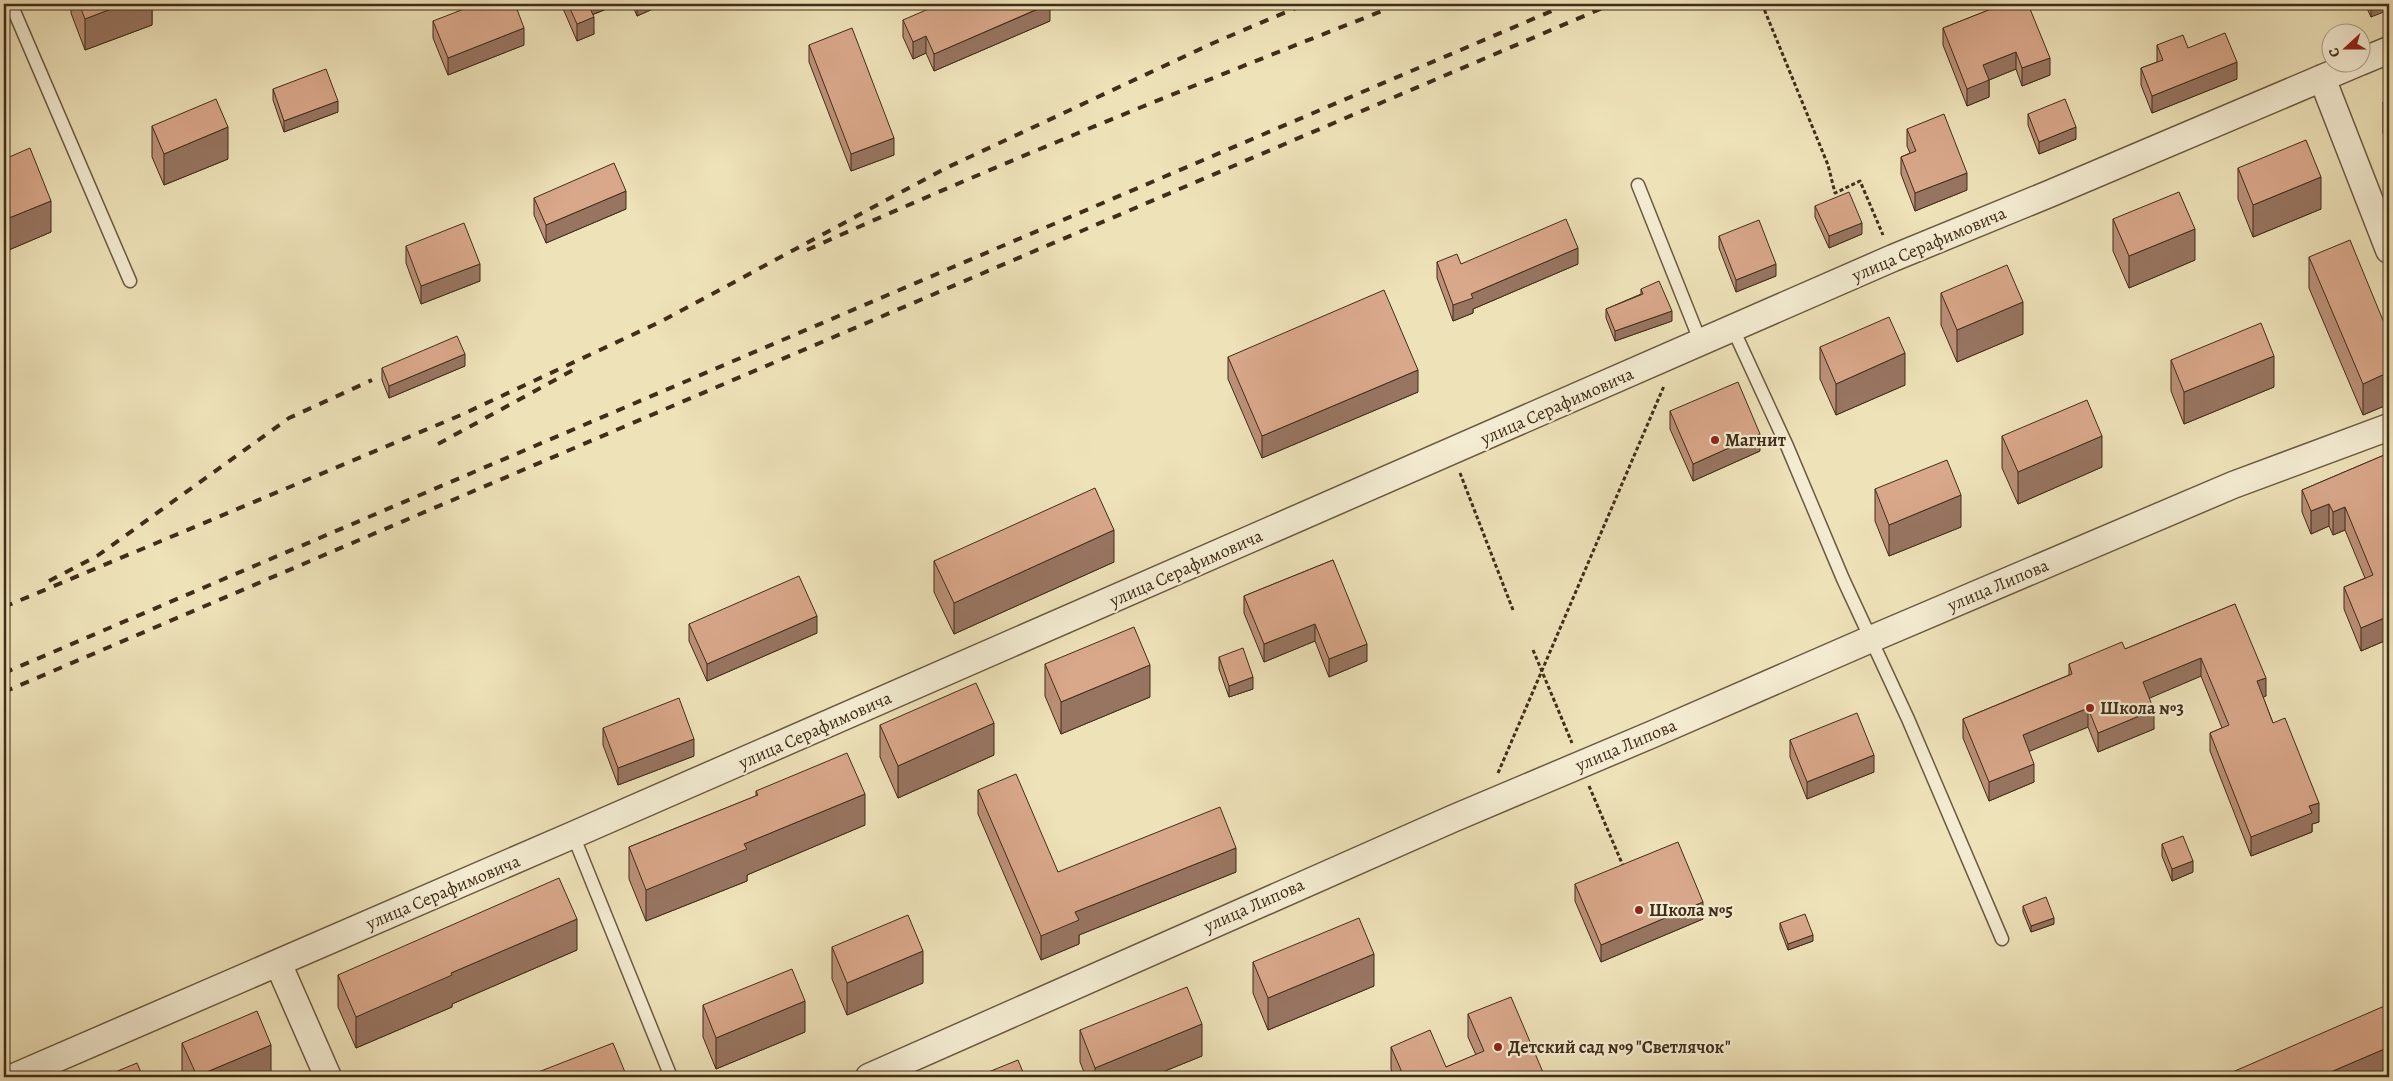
<svg xmlns="http://www.w3.org/2000/svg" width="2393" height="1081" font-family="Alegreya,serif">
<rect width="100%" height="100%" fill="#eee2b9"/>
<filter id="stains"><feTurbulence type="fractalNoise" baseFrequency=".004" numOctaves="4"/><feColorMatrix values="0 0 0 0 .2 0 0 0 0 .09 0 0 0 0 .02 0 0 0 .5 -.17"/></filter>
<radialGradient id="worn" r=".72"><stop offset=".6" stop-color="#630" stop-opacity="0"/><stop offset="1" stop-color="#630" stop-opacity=".3"/></radialGradient>
<g fill="none" stroke-linecap="round" stroke-linejoin="round">
<g stroke="#6c5a40" stroke-width="15">
<path id="lane" d="M 11,4 L 130,281
M 1638,185 L 1701,343
M 1733,329 L 1787,446 L 1843,579 L 1908,719 L 2002,939
M 573,835 L 671,1077"/>
</g>
<g stroke="#6c5a40" stroke-width="29">
<path id="street" d="M 2360,62 L 2389,50
M 2322,78 L 2389,250
M 278,963 L 328,1077
M 14,1077 L 573,835 L 1893,258 L 2049,194 L 2360,62
M 869,1077 L 1452,819 L 1653,734 L 1871,639 L 2233,485 L 2389,427"/>
</g>
<path stroke="#412d18" stroke-width="3" stroke-dasharray="4 2.5" stroke-linecap="butt" d="M 1762,4 L 1828,165 L 1835,193 L 1860,181 L 1883,235
M 1460,473 L 1513,610
M 1533,650 L 1572,743
M 1498,773 L 1664,386
M 1589,786 L 1624,868"/>
<use href="#lane" stroke="#f4ecd2" stroke-width="12"/>
<use href="#street" stroke="#f4ecd2" stroke-width="26"/>
<path stroke="#412d18" stroke-width="4" stroke-dasharray="9 9" stroke-linecap="butt" d="M 807,250 C 1002,162 1201,82 1400,4
M 438,444 L 575,369
M 49,581 L 97,556 L 289,418 L 372,380
M 4,607 L 461,415 L 662,321 L 944,169 L 1211,44 L 1305,4
M 4,673 L 1568,4
M 4,692 L 1612,4"/>
</g>
<path fill="#bb9077" stroke="#412d18" d="M 71,4 L 152,4 L 152,25 L 85,50 L 71,13 Z
M 561,4 L 619,4 L 592,15 L 594,34 L 577,41 Z
M 632,4 L 655,4 L 655,8 L 637,16 Z
M 2004,4 L 2050,75 L 2022,86 L 2016,69 L 1989,80 L 1989,97 L 1967,106 L 1943,45 L 1943,28 Z
M 2365,4 L 2389,4 L 2371,17 Z
M 903,20 L 1050,21 L 934,71 L 926,53 L 913,59 L 903,37 Z
M 433,21 L 524,45 L 448,75 L 433,38 Z
M 809,45 L 894,155 L 851,171 L 809,62 Z
M 2157,45 L 2188,48 L 2237,79 L 2152,113 L 2141,85 L 2141,68 L 2157,62 Z
M 273,89 L 338,112 L 284,132 L 273,100 Z
M 2389,99 L 2389,148 L 2383,133 L 2383,102 Z
M 2028,114 L 2076,139 L 2039,154 L 2028,125 Z
M 152,126 L 228,159 L 164,185 L 152,157 Z
M 1907,129 L 1967,190 L 1915,211 L 1901,174 L 1901,157 L 1910,153 L 1907,146 Z
M 7,158 L 51,232 L 4,252 L 4,168 L 7,167 Z
M 2238,168 L 2321,209 L 2253,237 L 2238,199 Z
M 534,198 L 626,209 L 546,243 L 534,215 Z
M 1815,206 L 1862,234 L 1829,248 L 1815,217 Z
M 2113,219 L 2195,260 L 2129,288 L 2113,251 Z
M 1719,236 L 1776,276 L 1736,292 L 1719,248 Z
M 406,246 L 480,281 L 421,304 L 406,263 Z
M 2309,257 L 2389,335 L 2389,404 L 2363,415 L 2309,288 Z
M 1437,262 L 1461,264 L 1578,264 L 1473,309 L 1473,313 L 1453,321 L 1437,278 Z
M 1641,289 L 1672,321 L 1615,341 L 1606,318 L 1606,309 L 1641,294 Z
M 1941,293 L 2023,334 L 1957,362 L 1941,325 Z
M 1820,347 L 1905,385 L 1836,415 L 1820,379 Z
M 1228,357 L 1418,392 L 1262,458 L 1228,379 Z
M 2171,360 L 2274,387 L 2184,424 L 2171,391 Z
M 465,366 L 389,398 L 382,380 L 382,368 Z
M 1670,411 L 1760,451 L 1693,481 L 1670,429 Z
M 2002,436 L 2102,467 L 2018,504 L 2002,468 Z
M 2389,453 L 2389,639 L 2361,651 L 2344,609 L 2344,587 L 2365,578 L 2345,530 L 2333,535 L 2329,526 L 2311,534 L 2302,512 L 2302,490 Z
M 1875,489 L 1961,527 L 1889,556 L 1875,521 Z
M 1333,560 L 1367,661 L 1329,677 L 1315,641 L 1264,662 L 1244,613 L 1244,596 Z
M 934,561 L 1114,562 L 954,634 L 934,592 Z
M 2235,604 L 2266,696 L 2263,697 L 2273,723 L 2319,822 L 2312,824 L 2312,832 L 2251,856 L 2210,751 L 2210,733 L 2222,728 L 2201,676 L 2149,698 L 2154,729 L 2098,752 L 2088,727 L 2029,751 L 2034,782 L 1989,801 L 1963,738 L 1963,719 L 2069,675 L 2069,664 L 2125,649 Z
M 689,624 L 817,633 L 707,681 L 689,641 Z
M 1219,657 L 1253,689 L 1229,697 L 1219,669 Z
M 1045,664 L 1150,697 L 1061,734 L 1045,696 Z
M 880,725 L 994,755 L 898,798 L 880,757 Z
M 603,728 L 694,756 L 618,785 L 603,745 Z
M 1790,740 L 1874,772 L 1807,799 L 1790,757 Z
M 978,790 L 1058,872 L 1236,872 L 1079,935 L 1079,944 L 1041,960 L 978,814 Z
M 756,791 L 865,825 L 747,875 L 747,881 L 646,921 L 629,879 L 629,847 L 756,796 Z
M 2162,844 L 2193,872 L 2172,881 L 2162,856 Z
M 1575,884 L 1703,919 L 1601,962 L 1575,901 Z
M 2023,906 L 2054,924 L 2031,932 L 2023,912 Z
M 1780,923 L 1813,941 L 1788,950 L 1780,929 Z
M 832,947 L 923,983 L 847,1015 L 832,979 Z
M 577,950 L 452,1004 L 452,1007 L 356,1048 L 338,1007 L 338,975 Z
M 1253,962 L 1374,986 L 1268,1030 L 1253,993 Z
M 703,1005 L 805,1032 L 716,1069 L 703,1037 Z
M 1468,1014 L 1545,1077 L 1394,1077 L 1391,1069 L 1391,1047 L 1446,1067 L 1476,1055 L 1468,1037 Z
M 1080,1030 L 1202,1056 L 1150,1077 L 1086,1077 L 1080,1062 Z
M 182,1043 L 271,1076 L 269,1077 L 183,1077 L 182,1075 Z"/>
<path fill="#987561" stroke="#412d18" d="M 124,4 L 152,4 L 152,25 L 85,50 L 85,19 Z
M 586,4 L 619,4 L 586,17 Z
M 637,4 L 655,4 L 655,8 L 637,16 Z
M 1050,4 L 1050,21 L 934,71 L 934,54 Z
M 2371,4 L 2389,4 L 2389,10 L 2371,17 Z
M 594,17 L 594,34 L 577,41 L 577,24 Z
M 524,28 L 524,45 L 448,75 L 448,58 Z
M 926,36 L 926,53 L 913,59 L 913,42 Z
M 2016,52 L 2016,69 L 1989,80 L 1989,97 L 1967,106 L 1967,89 L 1983,65 Z
M 2050,58 L 2050,75 L 2022,86 L 2022,68 Z
M 2237,62 L 2237,79 L 2152,113 L 2152,96 Z
M 338,101 L 338,112 L 284,132 L 284,121 Z
M 228,127 L 228,159 L 164,185 L 164,154 Z
M 2076,127 L 2076,139 L 2039,154 L 2039,142 Z
M 894,138 L 894,155 L 851,171 L 851,154 Z
M 1967,173 L 1967,190 L 1915,211 L 1915,193 Z
M 2321,177 L 2321,209 L 2253,237 L 2253,205 Z
M 626,191 L 626,209 L 546,243 L 546,225 Z
M 51,201 L 51,232 L 4,252 L 4,220 Z
M 1862,223 L 1862,234 L 1829,248 L 1829,236 Z
M 2195,229 L 2195,260 L 2129,288 L 2129,256 Z
M 1578,248 L 1578,264 L 1473,309 L 1473,313 L 1453,321 L 1453,305 L 1471,294 Z
M 480,264 L 480,281 L 421,304 L 421,286 Z
M 1776,264 L 1776,276 L 1736,292 L 1736,280 Z
M 2023,302 L 2023,334 L 1957,362 L 1957,330 Z
M 1672,311 L 1672,321 L 1615,341 L 1615,331 Z
M 1905,353 L 1905,385 L 1836,415 L 1836,384 Z
M 465,354 L 465,366 L 389,398 L 389,386 Z
M 2274,356 L 2274,387 L 2184,424 L 2184,392 Z
M 1418,370 L 1418,392 L 1262,458 L 1262,436 Z
M 2389,372 L 2389,404 L 2363,415 L 2363,384 Z
M 1760,434 L 1760,451 L 1693,481 L 1693,464 Z
M 2102,436 L 2102,467 L 2018,504 L 2018,472 Z
M 1961,495 L 1961,527 L 1889,556 L 1889,525 Z
M 2329,504 L 2329,526 L 2311,534 L 2311,511 Z
M 2345,507 L 2345,530 L 2333,535 L 2333,512 Z
M 1114,530 L 1114,562 L 954,634 L 954,603 Z
M 817,616 L 817,633 L 707,681 L 707,664 Z
M 2389,616 L 2389,639 L 2361,651 L 2361,628 Z
M 1315,624 L 1315,641 L 1264,662 L 1264,644 Z
M 1367,644 L 1367,661 L 1329,677 L 1329,659 Z
M 2201,658 L 2201,676 L 2143,701 L 2143,682 Z
M 1150,665 L 1150,697 L 1061,734 L 1061,702 Z
M 1253,677 L 1253,689 L 1229,697 L 1229,686 Z
M 2266,678 L 2266,696 L 2257,700 L 2257,681 Z
M 2088,708 L 2088,727 L 2023,754 L 2023,735 Z
M 2154,710 L 2154,729 L 2098,752 L 2098,733 Z
M 994,723 L 994,755 L 898,798 L 898,766 Z
M 694,739 L 694,756 L 618,785 L 618,768 Z
M 1874,755 L 1874,772 L 1807,799 L 1807,782 Z
M 2034,764 L 2034,782 L 1989,801 L 1989,782 Z
M 865,794 L 865,825 L 747,875 L 747,881 L 646,921 L 646,890 L 744,844 Z
M 2319,803 L 2319,822 L 2312,824 L 2312,832 L 2251,856 L 2251,837 L 2309,806 Z
M 1236,848 L 1236,872 L 1079,935 L 1079,944 L 1041,960 L 1041,936 L 1075,912 Z
M 2193,861 L 2193,872 L 2172,881 L 2172,869 Z
M 1703,902 L 1703,919 L 1601,962 L 1601,945 Z
M 2054,918 L 2054,924 L 2031,932 L 2031,926 Z
M 577,919 L 577,950 L 452,1004 L 452,1007 L 356,1048 L 356,1017 L 451,973 Z
M 1813,935 L 1813,941 L 1788,950 L 1788,944 Z
M 923,951 L 923,983 L 847,1015 L 847,983 Z
M 1374,954 L 1374,986 L 1268,1030 L 1268,998 Z
M 805,1001 L 805,1032 L 716,1069 L 716,1038 Z
M 1202,1024 L 1202,1056 L 1150,1077 L 1095,1077 L 1095,1068 Z
M 271,1045 L 271,1076 L 269,1077 L 197,1077 L 197,1076 Z
M 2389,1047 L 2389,1077 L 2319,1077 Z"/>
<path fill="#d9a78a" stroke="#412d18" d="M 79,4 L 124,4 L 85,19 Z
M 477,4 L 515,4 L 524,28 L 448,58 L 433,21 Z
M 568,4 L 588,4 L 594,17 L 577,24 Z
M 940,4 L 1049,4 L 934,54 L 926,36 L 913,42 L 903,20 Z
M 2004,4 L 2028,4 L 2050,58 L 2022,68 L 2016,52 L 1983,65 L 1989,80 L 1967,89 L 1943,28 Z
M 852,28 L 894,138 L 851,154 L 809,45 Z
M 2225,33 L 2237,62 L 2152,96 L 2141,68 L 2163,60 L 2157,45 L 2183,35 L 2188,48 Z
M 326,69 L 338,101 L 284,121 L 273,89 Z
M 216,99 L 228,127 L 164,154 L 152,126 Z
M 2065,99 L 2076,127 L 2039,142 L 2028,114 Z
M 2389,99 L 2389,117 L 2383,102 Z
M 1944,114 L 1967,173 L 1915,193 L 1901,157 L 1916,151 L 1907,129 Z
M 2306,140 L 2321,177 L 2253,205 L 2238,168 Z
M 30,148 L 51,201 L 4,220 L 4,168 L 10,165 L 7,158 Z
M 614,163 L 626,191 L 546,225 L 534,198 Z
M 1849,192 L 1862,223 L 1829,236 L 1815,206 Z
M 2179,192 L 2195,229 L 2129,256 L 2113,219 Z
M 1566,219 L 1578,248 L 1471,294 L 1473,298 L 1453,305 L 1437,262 L 1457,254 L 1461,264 Z
M 1759,220 L 1776,264 L 1736,280 L 1719,236 Z
M 464,223 L 480,264 L 421,286 L 406,246 Z
M 2350,240 L 2389,335 L 2389,372 L 2363,384 L 2309,257 Z
M 2007,265 L 2023,302 L 1957,330 L 1941,293 Z
M 1659,281 L 1672,311 L 1615,331 L 1606,309 L 1643,294 L 1641,289 Z
M 1384,290 L 1418,370 L 1262,436 L 1228,357 Z
M 1889,317 L 1905,353 L 1836,384 L 1820,347 Z
M 2261,323 L 2274,356 L 2184,392 L 2171,360 Z
M 457,336 L 465,354 L 389,386 L 382,368 Z
M 1738,382 L 1760,434 L 1693,464 L 1670,411 Z
M 2087,400 L 2102,436 L 2018,472 L 2002,436 Z
M 2389,453 L 2389,616 L 2361,628 L 2344,587 L 2373,575 L 2345,507 L 2333,512 L 2329,504 L 2311,511 L 2302,490 Z
M 1947,460 L 1961,495 L 1889,525 L 1875,489 Z
M 1095,488 L 1114,530 L 954,603 L 934,561 Z
M 1333,560 L 1367,644 L 1329,659 L 1315,624 L 1264,644 L 1244,596 Z
M 799,576 L 817,616 L 707,664 L 689,624 Z
M 2235,604 L 2266,678 L 2257,681 L 2273,723 L 2285,718 L 2319,803 L 2309,806 L 2312,813 L 2251,837 L 2210,733 L 2229,725 L 2201,658 L 2143,682 L 2154,710 L 2098,733 L 2088,708 L 2023,735 L 2034,764 L 1989,782 L 1963,719 L 2072,674 L 2069,664 L 2122,642 L 2125,649 Z
M 1134,627 L 1150,665 L 1061,702 L 1045,664 Z
M 1243,648 L 1253,677 L 1229,686 L 1219,657 Z
M 976,683 L 994,723 L 898,766 L 880,725 Z
M 679,698 L 694,739 L 618,768 L 603,728 Z
M 1857,713 L 1874,755 L 1807,782 L 1790,740 Z
M 847,753 L 865,794 L 744,844 L 747,849 L 646,890 L 629,847 L 758,795 L 756,791 Z
M 1016,774 L 1058,872 L 1220,807 L 1236,848 L 1075,912 L 1079,920 L 1041,936 L 978,790 Z
M 2183,836 L 2193,861 L 2172,869 L 2162,844 Z
M 1678,842 L 1703,902 L 1601,945 L 1575,884 Z
M 559,878 L 577,919 L 451,973 L 452,975 L 356,1017 L 338,975 Z
M 2046,897 L 2054,918 L 2031,926 L 2023,906 Z
M 1805,914 L 1813,935 L 1788,944 L 1780,923 Z
M 908,915 L 923,951 L 847,983 L 832,947 Z
M 1359,918 L 1374,954 L 1268,998 L 1253,962 Z
M 792,969 L 805,1001 L 716,1038 L 703,1005 Z
M 1187,987 L 1202,1024 L 1095,1068 L 1080,1030 Z
M 1511,997 L 1545,1077 L 1404,1077 L 1391,1047 L 1430,1030 L 1446,1067 L 1484,1051 L 1468,1014 Z
M 2389,1004 L 2389,1047 L 2319,1077 L 2229,1077 L 2228,1074 Z
M 257,1011 L 271,1045 L 197,1076 L 182,1043 Z
M 613,1043 L 627,1077 L 529,1077 L 528,1076 Z
M 1018,1060 L 1025,1077 L 976,1077 Z
M 137,1063 L 143,1077 L 103,1077 Z"/>
<g fill="#8f2418" stroke="#f4ecd2" stroke-width="2">
<circle cx="1715" cy="440" r="5"/>
<circle cx="2090" cy="708" r="5"/>
<circle cx="1639" cy="910" r="5"/>
<circle cx="1498" cy="1047" r="5"/>
</g>
<g text-anchor="middle" dominant-baseline="central" stroke-width="4.5" stroke-linejoin="round" paint-order="stroke">
<g font-size="18" fill="#412d18" stroke="#f4ecd2">
<text transform="translate(1929 244) rotate(-23)">улица Серафимовича</text>
<text transform="translate(1557 406) rotate(-24)">улица Серафимовича</text>
<text transform="translate(1186 568) rotate(-24)">улица Серафимовича</text>
<text transform="translate(1998 585) rotate(-23)">улица Липова</text>
<text transform="translate(815 730) rotate(-24)">улица Серафимовича</text>
<text transform="translate(1626 745) rotate(-23)">улица Липова</text>
<text transform="translate(443 892) rotate(-23)">улица Серафимовича</text>
<text transform="translate(1254 905) rotate(-24)">улица Липова</text>
</g>
<g font-size="18" font-weight="bold" fill="#412d18" stroke="#f4ecd2" text-anchor="start">
<text x="1725" y="440">Магнит</text>
<text x="2100" y="708">Школа №3</text>
<text x="1649" y="910">Школа №5</text>
<text x="1508" y="1047">Детский сад №9 "Светлячок"</text>
</g>
</g>
<rect width="2393" height="1081" fill="none" stroke="#eee2b9" stroke-width="20"/>
<rect x="5" y="5" width="2383" height="1071" fill="none" stroke="#412d18" stroke-width="2.5"/>
<rect x="10" y="10" width="2373" height="1061" fill="none" stroke="#412d18"/>
<g transform="translate(2346 48) rotate(249)"><circle r="24" fill="#f4ecd2" stroke="#aca088"/>
<path d="M0-4L9 19L0 12L-9 19Z" fill="#8f2418"/>
<text y="-8" font-size="14" font-weight="bold" text-anchor="middle" fill="#412d18">С</text>
</g>
<rect width="100%" height="100%" filter="url(#stains)"/>
<rect width="100%" height="100%" fill="url(#worn)"/>
</svg>
